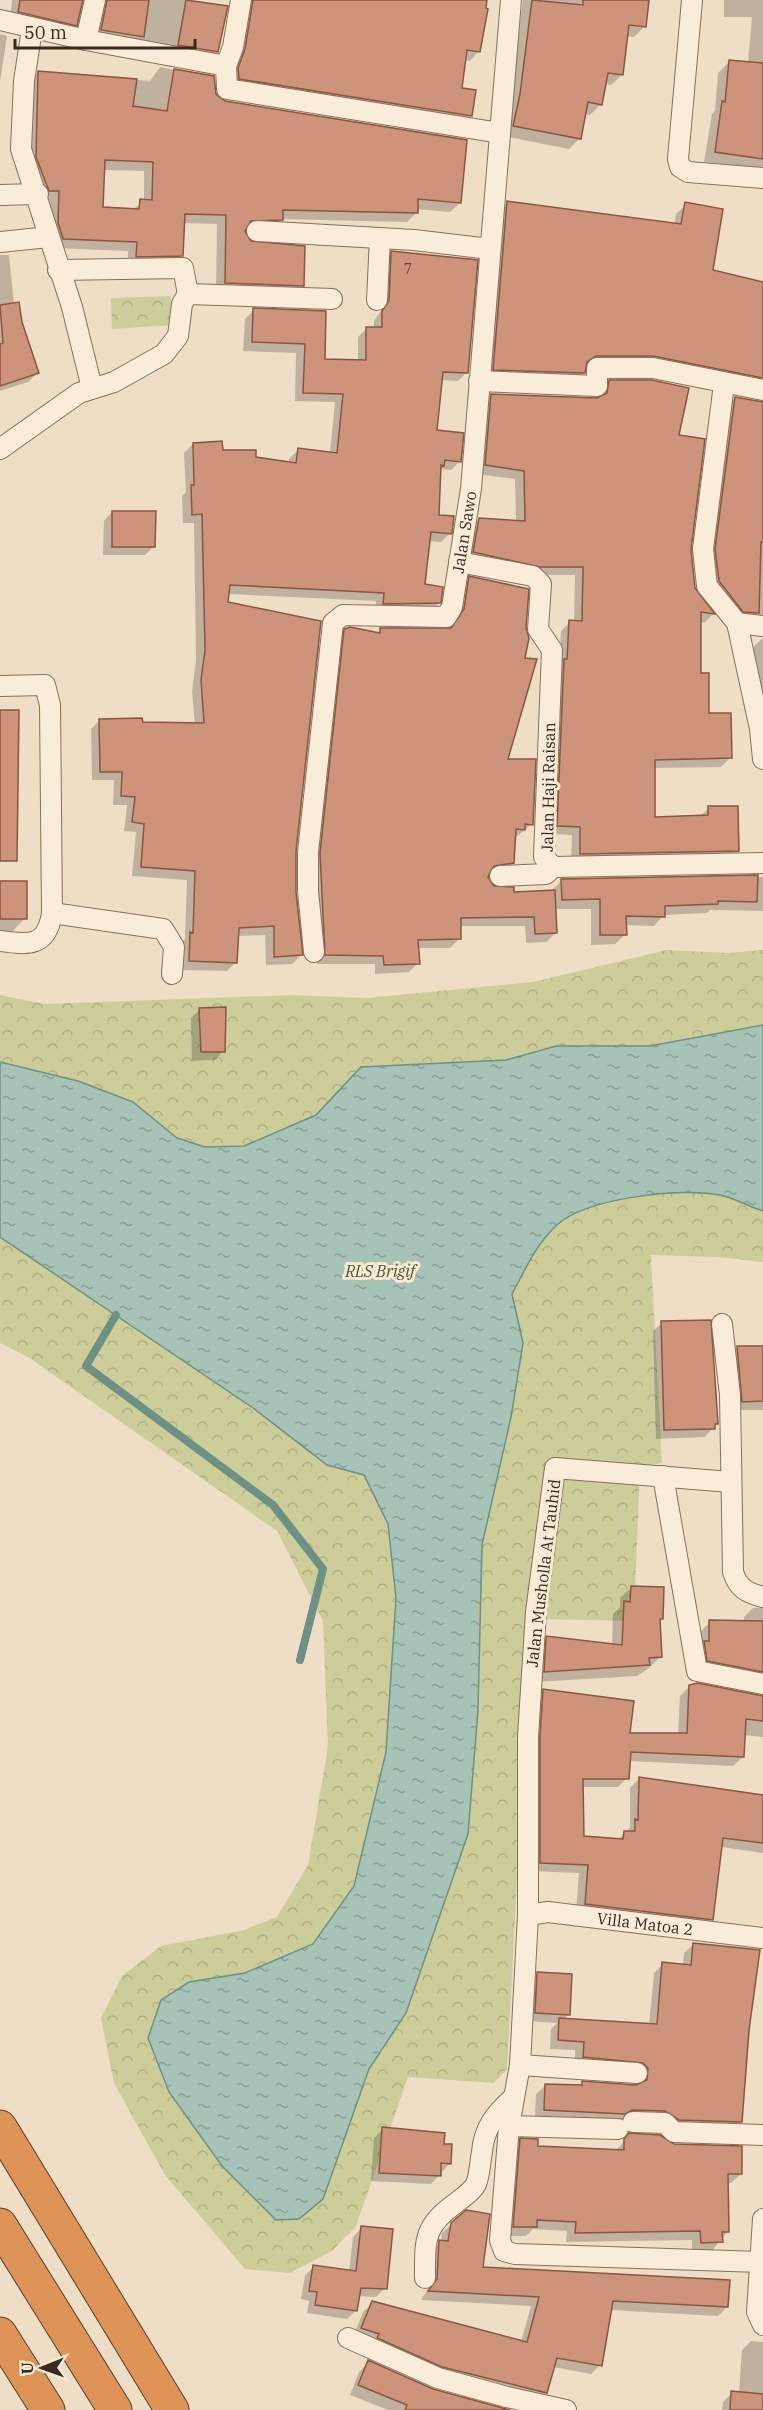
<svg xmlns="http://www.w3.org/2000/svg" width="763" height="2410" font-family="'IBM Plex Serif',serif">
<defs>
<pattern id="park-crowns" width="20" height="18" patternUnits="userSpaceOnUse" patternTransform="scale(1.5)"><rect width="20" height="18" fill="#cdcd99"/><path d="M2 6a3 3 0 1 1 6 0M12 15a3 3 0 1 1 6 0" fill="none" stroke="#b1b083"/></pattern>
<pattern id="water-ripples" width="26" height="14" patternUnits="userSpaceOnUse" patternTransform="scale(1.5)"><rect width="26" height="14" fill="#a7c2b7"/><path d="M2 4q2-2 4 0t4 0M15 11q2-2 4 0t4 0" fill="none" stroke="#899e94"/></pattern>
</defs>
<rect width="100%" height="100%" fill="#efdec6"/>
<path fill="url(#park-crowns)" d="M 171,296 L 172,325 L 112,329 L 111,298 Z
M 667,950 L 728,953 L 763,950 L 763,1262 L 717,1257 L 651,1255 L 662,1463 L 640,1467 L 634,1621 L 531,1619 L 507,2069 L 494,2083 L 408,2077 L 356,2226 L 332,2251 L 290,2273 L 245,2269 L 165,2175 L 114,2083 L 101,2018 L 122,1976 L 161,1946 L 244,1930 L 277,1917 L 308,1865 L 328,1747 L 323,1621 L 277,1531 L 28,1357 L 0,1343 L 0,995 L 44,1004 L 293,995 L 367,998 L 533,982 Z"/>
<path fill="url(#water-ripples)" stroke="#6d9184" stroke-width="1.5" d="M 763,1025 L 763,1211 C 749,1207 735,1198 720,1195 C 682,1187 586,1198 557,1225 C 536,1244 525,1270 512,1294 L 523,1343 L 511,1417 L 482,1545 L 478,1710 L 468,1834 L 406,2013 L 369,2069 L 323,2199 L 299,2219 L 276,2220 L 222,2166 L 169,2092 L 148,2038 L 161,2000 L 189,1982 L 245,1973 L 313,1944 L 354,1886 L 386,1752 L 396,1598 L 388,1524 L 364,1475 L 327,1465 L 253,1408 L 0,1237 L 0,1062 L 78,1081 L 133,1102 L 177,1138 L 205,1147 L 244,1146 L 316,1115 L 361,1067 L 506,1060 L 556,1046 L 650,1046 Z"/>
<path fill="#0003" fill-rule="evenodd" d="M 12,0 L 82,0 L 76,25 L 66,34 L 10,21 Z
M 90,0 L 185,0 L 226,7 L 217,52 L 207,61 L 92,39 Z
M 239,0 L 486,0 L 479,51 L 470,61 L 464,60 L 460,89 L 471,116 L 461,125 L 230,88 Z
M 523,0 L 647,0 L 645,26 L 634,37 L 626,36 L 622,75 L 611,85 L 604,84 L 601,104 L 590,115 L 584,114 L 580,138 L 569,149 L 503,136 L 510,106 Z
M 724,0 L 763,0 L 763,169 L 704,162 L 712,114 L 715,111 L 718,73 L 729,62 L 748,63 L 752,17 L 724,17 Z
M 0,34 L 7,36 L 0,82 Z
M 160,67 L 213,77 L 215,95 L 224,102 L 460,203 L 450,212 L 416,209 L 416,213 L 407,222 L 282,219 L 272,229 L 243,230 L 250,243 L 302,285 L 293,295 L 216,292 L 217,224 L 183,223 L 181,255 L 172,265 L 128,266 L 128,251 L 53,248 L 49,234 L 50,200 L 40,200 L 27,167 L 29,82 L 38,72 L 150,81 ZM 103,170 L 144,171 L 144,201 L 132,210 L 102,209 Z
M 507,203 L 674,225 L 676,214 L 686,204 L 711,272 L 763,282 L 763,378 L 754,387 L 642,365 L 585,365 L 584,373 L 574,383 L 484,379 L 497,212 Z
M 392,252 L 467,372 L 458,381 L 440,380 L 435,431 L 460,461 L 451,470 L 439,469 L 438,517 L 450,533 L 441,542 L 429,541 L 424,586 L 441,588 L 438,604 L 429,613 L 375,612 L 376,601 L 227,594 L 226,603 L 295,851 L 295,892 L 301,955 L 292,964 L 266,965 L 265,935 L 237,936 L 236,962 L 227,971 L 180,970 L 181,943 L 185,939 L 187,880 L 132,876 L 136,832 L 124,831 L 127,805 L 113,805 L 114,780 L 92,780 L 91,729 L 100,720 L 195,725 L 192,691 L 196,660 L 194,523 L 183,523 L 182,496 L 186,492 L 184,453 L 193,444 L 221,452 L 289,464 L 289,459 L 298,450 L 330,453 L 335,402 L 295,401 L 296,353 L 243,351 L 245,319 L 254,310 L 325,312 L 323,361 L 358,362 L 358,337 L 367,328 L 374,329 L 374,321 L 381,311 L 383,261 Z
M 0,255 L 9,255 L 14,304 L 37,373 L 28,382 L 0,391 Z
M 610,381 L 678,436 L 694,588 L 713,614 L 704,623 L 699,622 L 699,674 L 708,715 L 730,758 L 721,767 L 653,768 L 653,818 L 700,816 L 709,808 L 737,851 L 728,860 L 571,863 L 572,835 L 549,834 L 561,631 L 570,622 L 574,622 L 575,575 L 530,575 L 464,561 L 470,529 L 479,519 L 516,522 L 515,479 L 476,474 L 482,404 L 491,395 L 599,399 L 600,391 Z
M 735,398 L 763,402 L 763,630 L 734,621 L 706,560 L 725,408 Z
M 112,512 L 154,546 L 145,555 L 103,555 L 104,521 Z
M 470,578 L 506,761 L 532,824 L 514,839 L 513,863 L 504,872 L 488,874 L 486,877 L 493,888 L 512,893 L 552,890 L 562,880 L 763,877 L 763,911 L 710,910 L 707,913 L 664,915 L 654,926 L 625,925 L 625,935 L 615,944 L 591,945 L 591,909 L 554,909 L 556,933 L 546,942 L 526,943 L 525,926 L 459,926 L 459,939 L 450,948 L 417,948 L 418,963 L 409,972 L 375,974 L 375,964 L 317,964 L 311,863 L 336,640 L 345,631 L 376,634 L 381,629 L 449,629 L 455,620 L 460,587 Z
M 763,638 L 763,722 L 751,649 Z
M 0,883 L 25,918 L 13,931 L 0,931 Z
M 200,1009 L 223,1051 L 215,1060 L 192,1061 L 191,1018 Z
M 709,1322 L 717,1423 L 705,1437 L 656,1439 L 653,1331 L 662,1323 Z
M 737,1348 L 763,1348 L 763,1410 L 734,1410 L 729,1357 Z
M 632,1587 L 662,1619 L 659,1621 L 661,1656 L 649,1668 L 637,1676 L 534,1682 L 536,1649 L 547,1638 L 612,1645 L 613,1614 L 620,1607 L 620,1598 Z
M 753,1608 L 763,1608 L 763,1687 L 699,1670 L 701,1631 L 710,1622 L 744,1622 L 744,1617 Z
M 690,1686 L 763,1697 L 763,1737 L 744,1735 L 743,1757 L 733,1766 L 629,1761 L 627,1778 L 618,1787 L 582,1787 L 583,1837 L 617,1840 L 627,1832 L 630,1827 L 630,1788 L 639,1779 L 763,1797 L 763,1853 L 721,1847 L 711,1919 L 702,1928 L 576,1913 L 579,1873 L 531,1871 L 534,1700 L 544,1691 L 628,1734 L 678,1735 L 680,1696 Z
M 694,1944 L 758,1951 L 741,2122 L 731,2131 L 656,2120 L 623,2119 L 614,2122 L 535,2118 L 536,2094 L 546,2085 L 578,2087 L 582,2083 L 640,2085 L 639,2076 L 575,2066 L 575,2050 L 550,2049 L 551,2029 L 557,2023 L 527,2021 L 529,1983 L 538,1974 L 569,2014 L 563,2020 L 649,2025 L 654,1973 L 663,1964 L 683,1966 L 684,1953 Z
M 383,2129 L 443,2145 L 450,2163 L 431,2184 L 371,2181 L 374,2138 Z
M 630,2135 L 673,2145 L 741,2174 L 731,2183 L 726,2183 L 727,2232 L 712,2251 L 692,2252 L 692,2240 L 566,2242 L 567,2231 L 533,2229 L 526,2236 L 504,2236 L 511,2149 L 521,2140 L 536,2148 L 615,2151 Z
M 452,2224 L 481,2268 L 727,2307 L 718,2316 L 610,2310 L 600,2365 L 591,2374 L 553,2367 L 545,2393 L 536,2402 L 433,2375 L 353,2337 L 363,2312 L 373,2303 L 521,2342 L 531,2306 L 421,2300 L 428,2289 L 431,2251 L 441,2242 L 442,2233 Z
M 361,2228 L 385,2288 L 376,2297 L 358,2296 L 356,2310 L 347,2319 L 307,2313 L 309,2301 L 301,2299 L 305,2275 L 314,2267 L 349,2272 L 353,2237 Z
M 751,2341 L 763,2342 L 763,2410 L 722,2410 L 723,2402 L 732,2393 L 739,2393 L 742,2350 Z
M 369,2362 L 434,2391 L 506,2410 L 388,2410 L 350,2395 L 359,2372 Z"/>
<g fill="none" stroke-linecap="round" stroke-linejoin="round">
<path stroke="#6d9184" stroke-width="8" d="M 116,1315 L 86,1366 L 273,1505 L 323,1569 L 300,1660"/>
</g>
<path fill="#cd947b" stroke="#8a5640" stroke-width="1.5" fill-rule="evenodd" d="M 20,0 L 83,0 L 77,26 L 18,12 Z
M 107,0 L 149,0 L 144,37 L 101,30 Z
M 186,0 L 228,6 L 218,52 L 178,45 Z
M 253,0 L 487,0 L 486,8 L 488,9 L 480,52 L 467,50 L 462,88 L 476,90 L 472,116 L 239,79 L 238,68 L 245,49 Z
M 532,0 L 583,5 L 583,0 L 649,0 L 646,27 L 629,25 L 623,75 L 608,73 L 602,105 L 588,102 L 581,139 L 513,126 L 520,94 Z
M 729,60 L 763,63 L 763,159 L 715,152 L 722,101 L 725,102 Z
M 174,69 L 214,76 L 216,94 L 225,101 L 467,140 L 461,203 L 418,199 L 418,213 L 283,210 L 283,220 L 251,221 L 245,231 L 251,241 L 305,246 L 304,286 L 225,283 L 226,215 L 185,214 L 183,256 L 136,257 L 137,242 L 63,239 L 58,223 L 59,191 L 49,191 L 36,157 L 38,71 L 137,79 L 133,106 L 167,111 ZM 105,160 L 153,162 L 152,200 L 140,199 L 139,209 L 103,207 Z
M 507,201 L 681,224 L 685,202 L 723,209 L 713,270 L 763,282 L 763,378 L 653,356 L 596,356 L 587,362 L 585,373 L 493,370 Z
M 391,251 L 478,260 L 468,373 L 443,372 L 437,430 L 464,433 L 461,462 L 445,460 L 444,466 L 441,465 L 439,515 L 454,516 L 452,534 L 431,532 L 425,584 L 443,587 L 441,603 L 383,604 L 384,593 L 230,585 L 228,602 L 321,621 L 296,851 L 296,892 L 303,955 L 274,957 L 274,926 L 239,928 L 237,963 L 189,961 L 190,932 L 193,933 L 195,871 L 141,867 L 144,824 L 132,822 L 135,797 L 121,796 L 122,772 L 100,772 L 99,719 L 142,718 L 143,722 L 204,723 L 201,680 L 205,650 L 202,514 L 192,515 L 191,485 L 194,485 L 193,443 L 222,441 L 223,450 L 256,450 L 256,457 L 296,463 L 298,448 L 337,453 L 343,394 L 303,393 L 305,344 L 252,342 L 253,308 L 326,311 L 325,359 L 366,360 L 366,327 L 382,327 L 382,311 L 389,301 Z
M 19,302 L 22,322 L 39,373 L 0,386 L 0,344 L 3,343 L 0,305 Z
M 609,380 L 652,380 L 689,388 L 679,435 L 705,439 L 691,550 L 695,588 L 715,614 L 701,612 L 701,673 L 709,673 L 709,713 L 731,713 L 732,758 L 655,760 L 655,817 L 708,815 L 708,806 L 738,806 L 739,851 L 580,854 L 580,827 L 557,826 L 564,659 L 567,659 L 569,620 L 582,621 L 583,567 L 540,567 L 473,552 L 479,518 L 525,521 L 524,471 L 485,465 L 491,394 L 597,398 L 607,393 Z
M 735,397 L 763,402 L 763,542 L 761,542 L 759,613 L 743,612 L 719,581 L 715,549 Z
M 112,511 L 156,511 L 155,547 L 112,547 Z
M 469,576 L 529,589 L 526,628 L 529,638 L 525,658 L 537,659 L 508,759 L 536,759 L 533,825 L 525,824 L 525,830 L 516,829 L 514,863 L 494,866 L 488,877 L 494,886 L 514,887 L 514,892 L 555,890 L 557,933 L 535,934 L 534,917 L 461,918 L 461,939 L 418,940 L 420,964 L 384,965 L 383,956 L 325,955 L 320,853 L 344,629 L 350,627 L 380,633 L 380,628 L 451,628 L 464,609 Z
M 0,710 L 19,710 L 17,861 L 0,861 Z
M 758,875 L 757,902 L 718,901 L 718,904 L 665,906 L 665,917 L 626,916 L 627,935 L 600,935 L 600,899 L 562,900 L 561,879 Z
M 0,881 L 27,881 L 27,919 L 0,919 Z
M 226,1007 L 225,1052 L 201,1052 L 199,1008 Z
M 711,1320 L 718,1424 L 715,1424 L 715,1429 L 664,1430 L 661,1321 Z
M 737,1346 L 763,1346 L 763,1401 L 742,1402 Z
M 631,1586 L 664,1587 L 663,1619 L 660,1619 L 662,1657 L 649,1658 L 650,1665 L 544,1672 L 546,1636 L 622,1645 L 624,1601 L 630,1602 Z
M 709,1620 L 763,1621 L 763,1672 L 707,1661 L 704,1641 L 709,1641 Z
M 698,1683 L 763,1696 L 763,1721 L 746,1719 L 744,1757 L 631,1752 L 629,1779 L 583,1779 L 584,1836 L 623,1839 L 624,1831 L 635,1831 L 635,1819 L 638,1820 L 639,1777 L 763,1795 L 763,1843 L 723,1838 L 713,1920 L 585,1904 L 588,1865 L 540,1863 L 540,1736 L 543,1689 L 634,1701 L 630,1733 L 687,1733 L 689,1685 Z
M 693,1943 L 760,1950 L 749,2030 L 742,2122 L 679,2120 L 665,2111 L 633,2110 L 625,2114 L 544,2110 L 545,2084 L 582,2085 L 582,2081 L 636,2085 L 647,2080 L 648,2068 L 643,2063 L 583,2057 L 584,2042 L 558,2040 L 559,2018 L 657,2024 L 662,1962 L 691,1965 Z
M 537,1972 L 572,1974 L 570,2015 L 535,2013 Z
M 382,2127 L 445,2133 L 444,2144 L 452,2144 L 451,2164 L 441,2163 L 441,2176 L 379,2173 Z
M 629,2133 L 660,2135 L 674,2144 L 742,2146 L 742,2174 L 728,2174 L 729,2232 L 722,2232 L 723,2242 L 701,2243 L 700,2231 L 575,2233 L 576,2222 L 537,2220 L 537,2227 L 513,2227 L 520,2138 L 538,2139 L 538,2146 L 624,2150 L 624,2139 Z
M 466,2210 L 490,2214 L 483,2267 L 730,2280 L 728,2307 L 613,2301 L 602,2366 L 557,2358 L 547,2393 L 442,2367 L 377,2338 L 379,2334 L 361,2328 L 372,2301 L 527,2342 L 539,2297 L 428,2291 L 437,2279 L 439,2240 L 448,2241 L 451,2223 Z
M 361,2226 L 393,2229 L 387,2289 L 361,2288 L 357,2311 L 315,2305 L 317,2292 L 309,2291 L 313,2265 L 356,2271 Z
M 368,2360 L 433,2389 L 510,2410 L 405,2410 L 407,2405 L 358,2385 Z
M 731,2391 L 763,2394 L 763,2410 L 730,2410 Z"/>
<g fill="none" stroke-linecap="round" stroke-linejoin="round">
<g stroke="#8a6f5b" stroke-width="22">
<g id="minor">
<path d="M 692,0 L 678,159 L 680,167 L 688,172 L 763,178"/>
<path d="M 0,20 L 86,40 L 226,66"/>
<path d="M 32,29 L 24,81 L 21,149 L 72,307 L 92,388"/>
<path d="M 86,40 L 95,0"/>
<path d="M 226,66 L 227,89 L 500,133"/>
<path d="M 226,66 L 233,47 L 241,0"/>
<path d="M 0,195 L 38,194"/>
<path d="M 257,231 L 414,240 L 490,249"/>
<path d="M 0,242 L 49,237"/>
<path d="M 58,270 L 183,268 L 188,294"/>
<path d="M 188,294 L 332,299"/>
<path d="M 377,300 L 380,238"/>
<path d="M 479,381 L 597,386 L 597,368 L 653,368 L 763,390"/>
<path d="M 724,384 L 703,549 L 707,586 L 737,623 L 760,729 L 763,759"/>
<path d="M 0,449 L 79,393 L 114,382 L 164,354 L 178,336 L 182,304 L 188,294"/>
<path d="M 459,562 L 533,576 L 541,584 L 538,629 L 552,650 L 544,857 L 553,867 L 763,863"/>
<path d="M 737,623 L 763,626"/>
<path d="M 0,686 L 45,685 L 50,705 L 52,913 C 47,947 29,945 0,941"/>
<path d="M 500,876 L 546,874 L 553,867"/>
<path d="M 52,913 L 163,929 L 174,947 L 172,974"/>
<path id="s1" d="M 314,952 L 308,891 L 308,852 L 333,623 L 343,615 L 446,617 L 452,607 L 471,489 L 511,0"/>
<path d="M 722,1324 L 730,1395 L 733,1572 C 738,1588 747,1593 763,1597"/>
<path d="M 663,1476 L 697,1671 L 763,1684"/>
<path d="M 731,1482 L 555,1468 L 536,1612 L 528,1736 L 528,1915 L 520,2065 L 509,2126 L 500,2240 L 504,2251 L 515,2254 L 761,2262"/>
<path id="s2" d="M 528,1915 L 548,1912 L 763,1938"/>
<path d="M 520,2065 L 637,2073"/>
<path d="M 633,2122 L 665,2123 L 674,2132 L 763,2135"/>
<path d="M 509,2126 L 618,2129"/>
<path d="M 763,2219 L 757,2312 L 763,2325"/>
<path d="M 425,2278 C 425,2241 423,2226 456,2203 C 463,2197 472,2192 476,2184 C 480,2174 480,2162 482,2152 C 484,2128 495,2114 513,2098"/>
<path d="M 348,2338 L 438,2378 L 507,2397 L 566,2410"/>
</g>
</g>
<g stroke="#583e2f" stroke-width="35">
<path id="motorway" d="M 0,2127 L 172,2410
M 0,2225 L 115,2410
M 0,2334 L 48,2410"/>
</g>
<use href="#minor" stroke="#f9ecd9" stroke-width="20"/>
<use href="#motorway" stroke="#de9456" stroke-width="33"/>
</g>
<g text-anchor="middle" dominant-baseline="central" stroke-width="6" stroke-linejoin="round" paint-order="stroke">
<g font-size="14" fill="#5f4436">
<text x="408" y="269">7</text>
</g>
<g font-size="16" fill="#3a291f" stroke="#f6e9d5">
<text stroke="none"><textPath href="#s1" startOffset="534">Jalan Sawo</textPath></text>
<text transform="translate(548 787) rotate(-89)">Jalan Haji Raisan</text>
<text transform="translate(543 1573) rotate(-83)">Jalan Musholla At Tauhid</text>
<text stroke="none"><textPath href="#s2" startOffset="118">Villa Matoa 2</textPath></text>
</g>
<g font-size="16" font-style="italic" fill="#505725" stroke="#f6e9d5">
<text x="380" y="1271">RLS Brigif</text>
</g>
</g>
<g transform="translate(42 2368) rotate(269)" stroke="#f6e9d5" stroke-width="4.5" paint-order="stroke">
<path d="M0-4.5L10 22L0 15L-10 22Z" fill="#3a291f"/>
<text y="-9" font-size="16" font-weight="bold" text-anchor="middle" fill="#3a291f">U</text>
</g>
<path d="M15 39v9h180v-9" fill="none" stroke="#3a291f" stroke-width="3"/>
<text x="24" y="39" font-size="18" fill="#3a291f" stroke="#f6e9d5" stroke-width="4.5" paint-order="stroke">50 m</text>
</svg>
